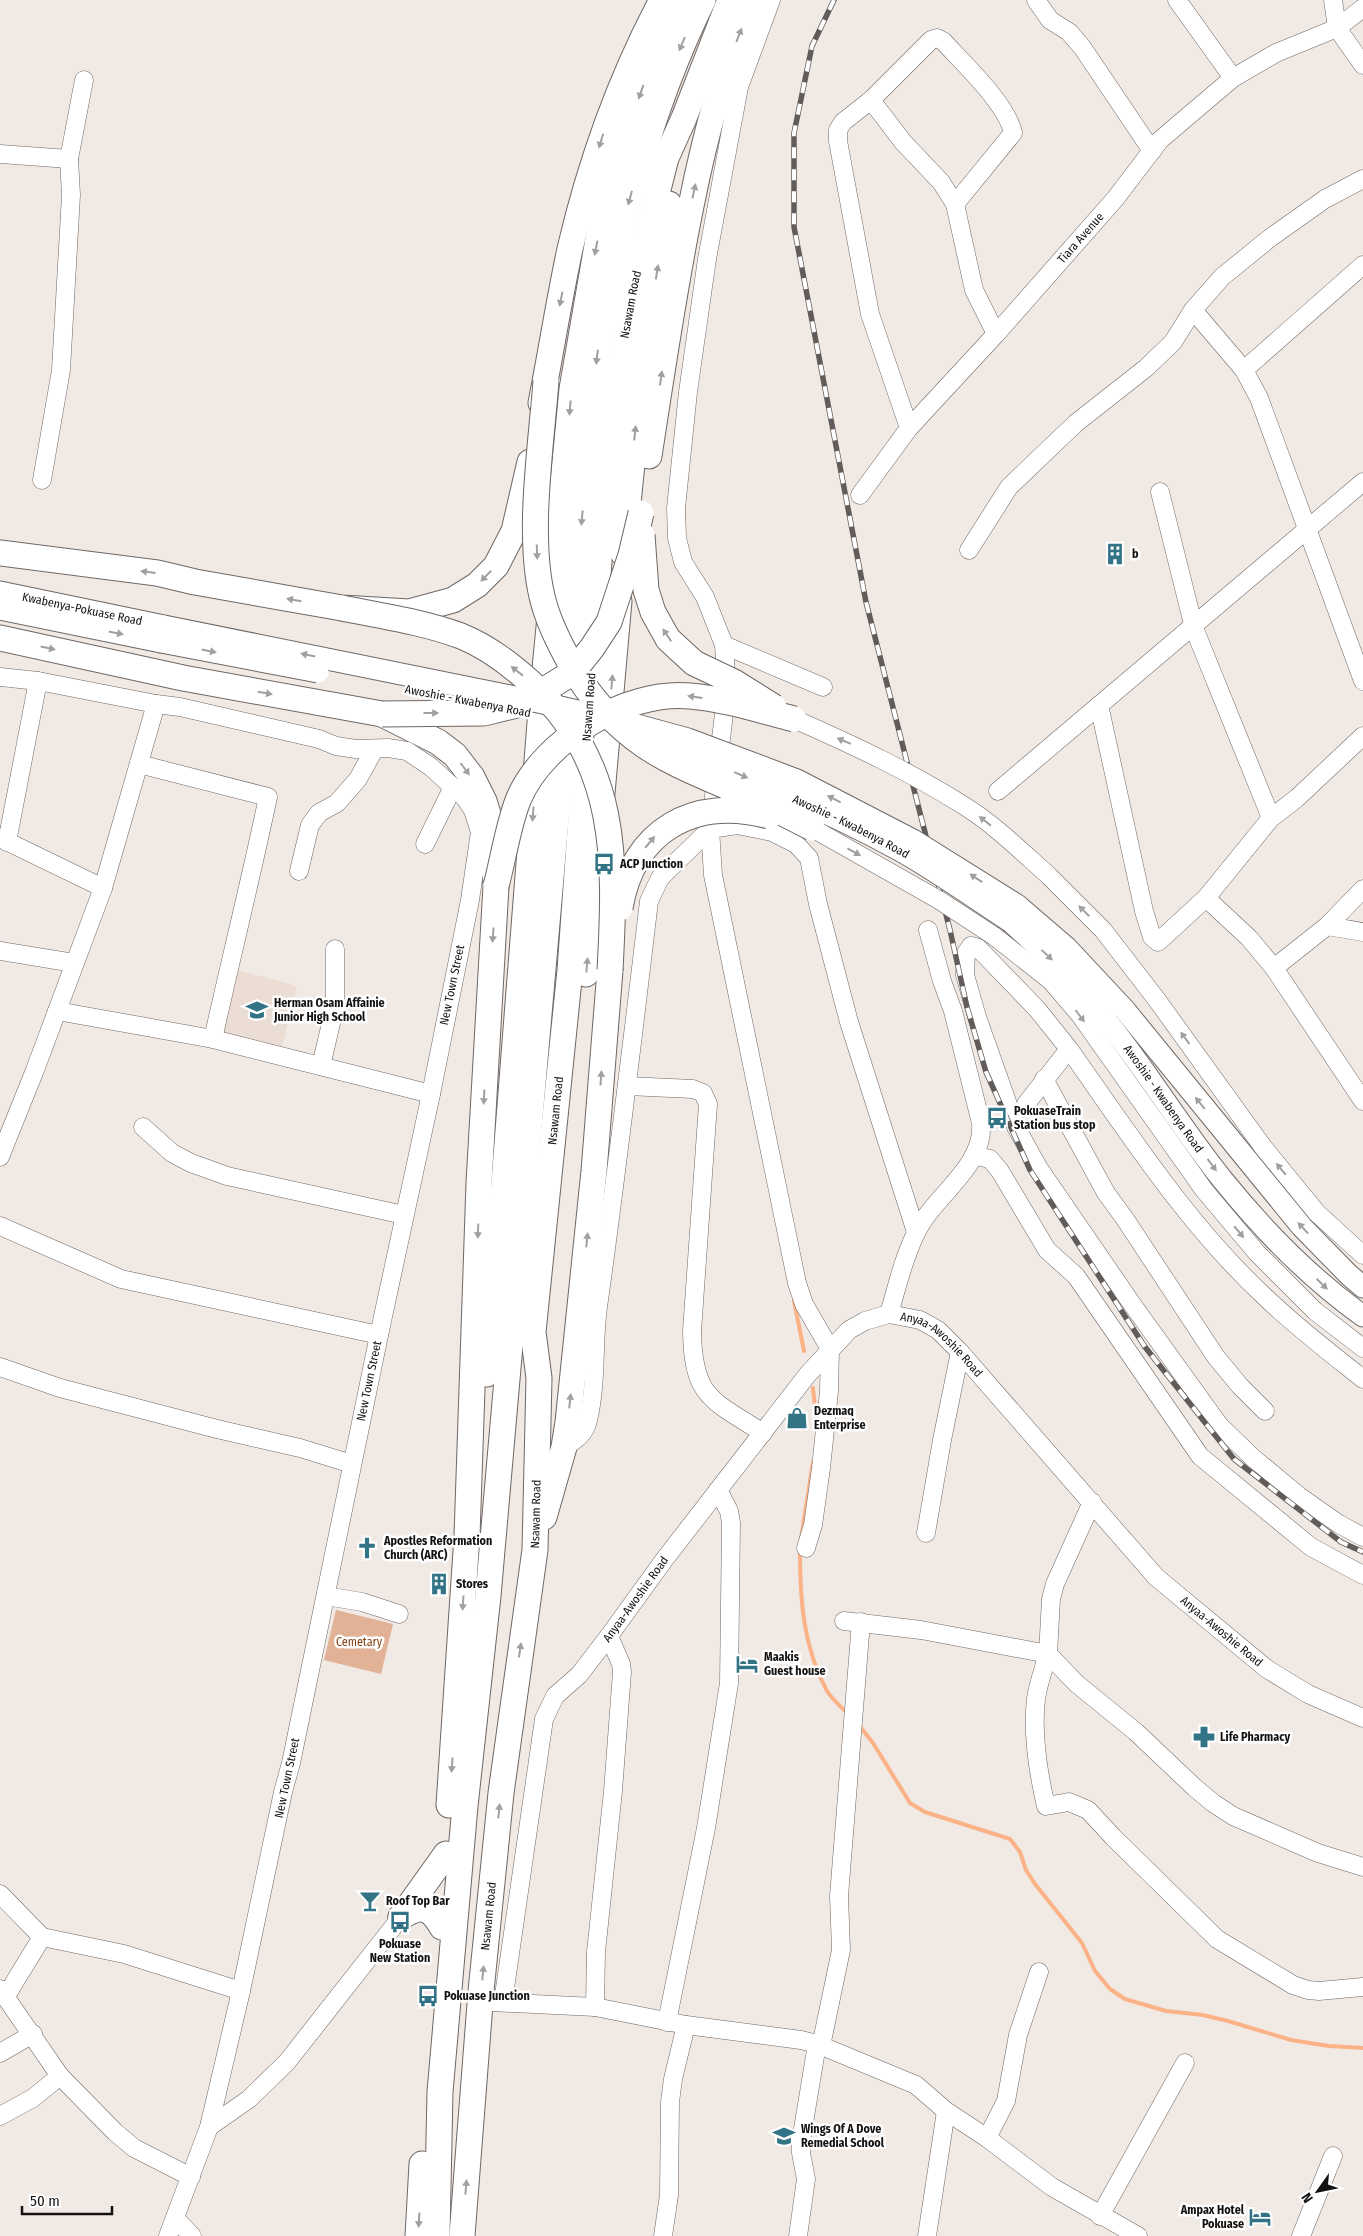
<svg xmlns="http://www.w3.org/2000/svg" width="1363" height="2236" font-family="'Fira Sans Condensed',sans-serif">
<rect width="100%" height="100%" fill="#f1e9e4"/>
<path fill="#ecddd4" d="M 234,969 L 297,986 L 281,1051 L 217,1034 Z"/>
<path fill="#e2b296" d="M 336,1610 L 393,1624 L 381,1674 L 324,1660 Z"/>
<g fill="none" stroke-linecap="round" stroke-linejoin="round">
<path stroke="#fbb287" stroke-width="4" d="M 794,1301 L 804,1351
M 813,1388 L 817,1428
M 801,1539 L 813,1462
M 800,1551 C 800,1599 803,1647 827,1691 C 832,1699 841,1707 848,1714
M 858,1724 L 873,1743 L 910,1803 L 925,1812 L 1010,1839 L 1020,1852 L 1026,1870 L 1035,1884 L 1082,1943 L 1095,1971 L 1110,1989 L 1125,1999 L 1166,2011 L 1203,2015 L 1228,2021 L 1291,2040 L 1329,2046 L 1363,2048"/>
<g stroke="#6e6763" stroke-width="19">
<g id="minor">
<path d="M 771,0 L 739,87 L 707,259 L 688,392 L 676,508 L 677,538 L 683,562 L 705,597 L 724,645 L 727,689 L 710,829 L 713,875 L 797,1283 L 804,1304 L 830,1349 L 829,1391 L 821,1468 L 813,1525 L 806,1548"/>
<path d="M 1036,0 L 1050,20 L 1069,32 L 1082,47 L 1152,151"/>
<path d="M 1177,0 L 1233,78"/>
<path d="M 1333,0 L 1337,28 L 1363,65"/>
<path d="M 871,100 L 903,142 L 941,182 L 955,204 L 974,290 L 996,334"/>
<path d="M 0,154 L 69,159"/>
<path d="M 1193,310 L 1244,370 L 1259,398 L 1363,681"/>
<path d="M 1244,370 L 1363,265"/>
<path d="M 909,428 L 870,314 L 838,141 L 838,130 L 843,122 L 871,100 L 931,40 L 937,38 L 943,41 C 964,64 1007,104 1013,133 L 955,204"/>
<path d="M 42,480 L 61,370 L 71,195 L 69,159 L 84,80"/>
<path d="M 1160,492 L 1194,628 L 1271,818"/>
<path id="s1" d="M 860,495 L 909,428 L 996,334 L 1115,199 L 1160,140 L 1233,78 L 1276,53 L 1337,28 L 1363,8"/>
<path d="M 969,550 L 1009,487 L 1076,423 L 1146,368 L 1173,342 L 1193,310 L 1222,277 L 1270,238 L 1325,199 L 1363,179"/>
<path d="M 724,645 L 823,687"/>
<path d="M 0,677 L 38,681 L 156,704 L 103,888 L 35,1070 L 0,1157"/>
<path d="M 156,704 L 180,707 L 319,739 L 336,746 L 356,749 L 388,748 L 407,751 L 431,767 L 465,798 L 473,810 L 480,832 L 470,900 L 431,1094 L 379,1335 L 291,1763 L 283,1792 L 241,1991 L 209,2127 L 168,2236"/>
<path d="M 1099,705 L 1144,911 L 1152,937 L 1158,942 L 1206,898 L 1271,818 L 1297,798 L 1363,736"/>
<path d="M 139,764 L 268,797 C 251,878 231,958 213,1039"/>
<path d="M 998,791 L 1363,482"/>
<path d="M 0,838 L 103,888"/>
<path d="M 7,842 L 38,681"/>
<path d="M 425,844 L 453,787"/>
<path d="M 299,871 L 310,825 L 319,813 L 337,803 L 358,779 L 374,750"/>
<path d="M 1048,875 L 1103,930 L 1157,1000 L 1263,1147 L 1317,1213 L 1363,1255"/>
<path d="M 1206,898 L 1249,938 L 1274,968 L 1363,1101"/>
<path d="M 1327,926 L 1363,932"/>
<path d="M 994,936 L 1051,981 L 1080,1015 L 1204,1190 L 1257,1253 L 1315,1311 L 1363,1348"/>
<path d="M 0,951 L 74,963"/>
<path d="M 1274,968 L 1327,926 L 1363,889"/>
<path d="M 57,1011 L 213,1039 L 431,1094"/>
<path d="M 1069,1049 C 1129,1134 1187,1224 1264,1296 C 1295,1326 1329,1352 1363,1379"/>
<path d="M 321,1066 L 335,1006 L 335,949"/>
<path d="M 1044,1079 L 1106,1193 L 1125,1219 L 1216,1357 L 1240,1386 L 1265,1411"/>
<path d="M 627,1086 L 693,1089 L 703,1093 L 708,1104 L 692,1331 C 693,1398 712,1400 763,1433"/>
<path d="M 1026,1104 L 1069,1049 L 1037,1009 L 978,948 L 971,946 L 966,953 L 965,975 L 977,1017 L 1016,1127 L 1038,1167 L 1132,1304 L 1219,1425 L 1252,1457 L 1299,1496 L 1339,1524 L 1363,1537"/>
<path d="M 143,1127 L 172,1153 L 191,1163 L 227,1176 L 404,1215"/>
<path d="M 976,1156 L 990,1159 L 1000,1171 L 1047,1250 L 1076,1276 L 1200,1456 L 1311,1547 L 1363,1575"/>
<path d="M 0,1226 L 121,1279 L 379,1335"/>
<path d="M 889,1314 C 897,1287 903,1259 916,1233 C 933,1196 985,1167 981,1123 L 953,1011 L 942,981 L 928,930"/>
<path d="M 0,1367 L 60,1388 L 217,1429 L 300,1448 L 352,1464"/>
<path d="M 564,1447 C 576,1440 585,1434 588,1420 C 597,1383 593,1344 598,1307 C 617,1172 633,1036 649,901 L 660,878 L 710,829 L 737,825 L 772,832 L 796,844 L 809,858 L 818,904 L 849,1022 L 916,1232"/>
<path d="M 1092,1502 L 1055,1584 L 1051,1599 L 1048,1654 L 1077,1684 L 1136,1732 L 1194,1787 L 1213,1803 L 1233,1816 L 1318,1853 L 1363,1867"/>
<path d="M 926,1533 L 942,1440 L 960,1352"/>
<path d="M 326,1596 L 362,1602 L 399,1614"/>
<path d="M 844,1621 L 921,1630 L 1048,1654 C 1044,1668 1038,1684 1036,1699 C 1032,1733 1038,1772 1046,1806 L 1069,1802 L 1088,1810 L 1113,1837 L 1217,1939 L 1293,1985 L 1308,1990 L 1319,1991 L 1363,1987"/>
<path d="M 0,1894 L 42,1937 L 124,1954 L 241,1991"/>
<path d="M 0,1989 L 60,2076 L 115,2132 L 134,2148 L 191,2177"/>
<path d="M 6,1996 L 42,1937"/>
<path d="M 492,2002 L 595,2007 L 686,2025 L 801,2040 L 817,2044 L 916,2085 L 946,2111 L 987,2138 L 1052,2187 L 1138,2236"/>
<path id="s2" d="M 503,2002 L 544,1719 L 555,1696 L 579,1675 L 609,1636 L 664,1560 L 808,1374 L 849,1330 L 865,1321 L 889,1314 L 920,1320 L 938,1330 L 960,1352 L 1156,1577 L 1267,1669 L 1308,1694 L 1363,1718"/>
<path d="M 595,2007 L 596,1952 L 613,1791 L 622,1672 L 621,1664 L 609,1636"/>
<path d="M 667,2022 L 706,1828 L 729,1683 L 731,1523 L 729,1511 L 718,1490"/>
<path d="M 821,2046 L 841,1950 L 839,1896 L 861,1622"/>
<path d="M 0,2053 L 33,2034"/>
<path d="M 0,2116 L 33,2098 L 60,2076"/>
<path d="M 209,2127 L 249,2099 L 287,2062 L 401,1917"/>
<path d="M 987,2138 L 1006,2101 L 1018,2035 L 1039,1972"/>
<path d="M 1100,2216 L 1185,2063"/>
<path d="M 175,2218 L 192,2236"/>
<path d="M 663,2236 L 669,2195 L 670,2102 L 673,2079 L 686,2025"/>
<path d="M 798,2236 L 806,2179 L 801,2153 L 801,2141 L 817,2044"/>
<path d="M 927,2236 L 946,2111"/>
<path d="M 1301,2236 L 1333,2156"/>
</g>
</g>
<g stroke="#6e6763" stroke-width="23">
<g id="major">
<path id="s3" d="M 0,592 L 164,626"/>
<path d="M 0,609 L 161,642"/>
<path d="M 1017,905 L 1067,948 L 1124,1009 L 1302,1227 L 1349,1275 L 1363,1287"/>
<path id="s4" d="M 1011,922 C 1045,953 1078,984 1106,1020 C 1147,1071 1181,1128 1222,1179 C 1263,1230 1310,1278 1363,1316"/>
</g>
</g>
<g stroke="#6e6763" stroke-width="27">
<g id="highway">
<path d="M 541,403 C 551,352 559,300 570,249 C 590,163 620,79 662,0"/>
<path d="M 649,456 C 662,372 674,289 691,206 C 705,135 723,65 753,0"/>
<path d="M 0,553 L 157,573 L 195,582 L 342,608 L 409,612 L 453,600 L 477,585 L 496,566 L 514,531 L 530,462"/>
<path d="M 623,553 L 643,355 L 669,204"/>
<path d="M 0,638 L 183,678 L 382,714 L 438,742 L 455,755 L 472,777 L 484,801 L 492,827 L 496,886 L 479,1183 L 467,1536 L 449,1805"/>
<path id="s5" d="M 589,708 L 601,532 L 621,357 L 635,280 L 666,158 L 684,118 L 730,0"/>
<path d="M 586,974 L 619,601"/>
<path d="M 487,1374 L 493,1323 L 541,710 L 572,389 L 603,211 L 643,86 L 683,0"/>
<path d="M 544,1517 L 564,1447 L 568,1422 L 594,1171 L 610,970"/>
<path d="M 401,1917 L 446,1854"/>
<path d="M 401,1917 C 422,1904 430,1907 442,1927"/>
<path d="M 418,2236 L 422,2164"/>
<path d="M 437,2236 L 440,2092 L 465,1806 L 488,1596 L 597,353 C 619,231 648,112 703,0"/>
<path id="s6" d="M 462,2236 L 481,1991 L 501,1793 L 535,1550 L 539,1378 L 533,1332 L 570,970 L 586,748"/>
</g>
</g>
<use href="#minor" stroke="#fff" stroke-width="18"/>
<use href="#major" stroke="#fff" stroke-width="21"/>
<use href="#highway" stroke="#fff" stroke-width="25"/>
<g stroke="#615c59" stroke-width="5.5">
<path id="rail" d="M 834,0 L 812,46 L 794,133 L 794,227 L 866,602 L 950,930 L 967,1007 L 986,1072 L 1030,1170 L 1145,1347 L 1234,1459 L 1341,1542 L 1363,1552"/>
</g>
<use href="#rail" stroke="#fff" stroke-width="4" stroke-dasharray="11" stroke-linecap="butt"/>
<g stroke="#6e6763" stroke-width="19" stroke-linecap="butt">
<path id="minor-bridge" d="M 794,719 C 853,745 911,772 966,807 C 996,826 1022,852 1048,875
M 812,828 L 939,900 L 994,936"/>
</g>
<g stroke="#6e6763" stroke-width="23" stroke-linecap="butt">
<g id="major-bridge">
<path d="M 164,626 L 525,699 L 622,721 L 688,739 L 797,780 L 913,840 L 1017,905"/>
<path d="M 161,642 L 318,672"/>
<path id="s7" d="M 658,744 C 740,775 821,807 899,850 C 937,871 974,898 1011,922"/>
</g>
</g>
<g stroke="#6e6763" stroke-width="27" stroke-linecap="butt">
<path id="highway-bridge" d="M 546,381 C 541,448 526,541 544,604 C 550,625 560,644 570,663 C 589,697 613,724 645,746 C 672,764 701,775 730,788 C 758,800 785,814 812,828
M 642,535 L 646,590 L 653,612 L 668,639 L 694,663 L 734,682 L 774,707
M 342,608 C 382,616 423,622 461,636 C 486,646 510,664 530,682 C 619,762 616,860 610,970
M 382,714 L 484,713 L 521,704 L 572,673 L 592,648 L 609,622 L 631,555 L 641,513
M 496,886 C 503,860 509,821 519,798 C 544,740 626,690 690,696 C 725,699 759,710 794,719
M 620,908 C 633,830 694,796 769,816"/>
</g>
<use href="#minor-bridge" stroke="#fff" stroke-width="18"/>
<use href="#major-bridge" stroke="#fff" stroke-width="21"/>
<use href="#highway-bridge" stroke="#fff" stroke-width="25"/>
</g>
<defs><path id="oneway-solid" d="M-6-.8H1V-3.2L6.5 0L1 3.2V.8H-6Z" transform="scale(1.25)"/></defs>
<g fill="#a1a09f">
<use href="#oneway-solid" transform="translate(739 35) rotate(-69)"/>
<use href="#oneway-solid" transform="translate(682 44) rotate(112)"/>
<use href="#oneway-solid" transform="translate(641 92) rotate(109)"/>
<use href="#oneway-solid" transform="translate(601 141) rotate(107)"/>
<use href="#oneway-solid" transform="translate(694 191) rotate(-78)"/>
<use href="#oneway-solid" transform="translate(630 198) rotate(105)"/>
<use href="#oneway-solid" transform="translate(596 248) rotate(101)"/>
<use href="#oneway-solid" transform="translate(657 272) rotate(-81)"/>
<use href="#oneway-solid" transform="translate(561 299) rotate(101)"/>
<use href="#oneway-solid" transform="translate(597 357) rotate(97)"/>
<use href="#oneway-solid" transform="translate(661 378) rotate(-82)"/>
<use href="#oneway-solid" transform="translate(570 408) rotate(95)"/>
<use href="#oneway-solid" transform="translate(635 433) rotate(-84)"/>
<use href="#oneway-solid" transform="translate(582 518) rotate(95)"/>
<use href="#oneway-solid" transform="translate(537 552) rotate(88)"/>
<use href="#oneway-solid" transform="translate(148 572) rotate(-173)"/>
<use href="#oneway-solid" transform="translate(486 576) rotate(134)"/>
<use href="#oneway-solid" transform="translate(294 600) rotate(-170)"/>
<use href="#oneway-solid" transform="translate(116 633) rotate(11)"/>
<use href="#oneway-solid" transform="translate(667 635) rotate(-124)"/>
<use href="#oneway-solid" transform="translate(48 648) rotate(12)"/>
<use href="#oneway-solid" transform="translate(209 651) rotate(11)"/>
<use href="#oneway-solid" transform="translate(308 655) rotate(-168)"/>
<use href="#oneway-solid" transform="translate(517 671) rotate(-142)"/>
<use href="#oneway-solid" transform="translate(612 682) rotate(-85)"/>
<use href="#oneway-solid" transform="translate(265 693) rotate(10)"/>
<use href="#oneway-solid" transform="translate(695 697) rotate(-172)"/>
<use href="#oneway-solid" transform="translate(431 713)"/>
<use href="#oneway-solid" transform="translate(844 741) rotate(-157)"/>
<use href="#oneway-solid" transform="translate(465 769) rotate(53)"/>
<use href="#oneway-solid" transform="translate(741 775) rotate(23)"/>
<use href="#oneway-solid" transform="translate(834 799) rotate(-153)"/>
<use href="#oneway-solid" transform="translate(533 814) rotate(94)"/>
<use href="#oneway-solid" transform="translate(985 821) rotate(-142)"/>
<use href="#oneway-solid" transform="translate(650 842) rotate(-50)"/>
<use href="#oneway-solid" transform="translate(854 852) rotate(29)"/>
<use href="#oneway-solid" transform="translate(976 878) rotate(-147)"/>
<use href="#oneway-solid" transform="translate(1084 911) rotate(-135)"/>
<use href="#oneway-solid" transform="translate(493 935) rotate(94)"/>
<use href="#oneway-solid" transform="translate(1047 955) rotate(43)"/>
<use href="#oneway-solid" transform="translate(587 965) rotate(-85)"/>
<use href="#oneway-solid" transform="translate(1080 1016) rotate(53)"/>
<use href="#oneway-solid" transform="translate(1185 1038) rotate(-126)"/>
<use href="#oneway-solid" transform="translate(601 1078) rotate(-86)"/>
<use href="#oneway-solid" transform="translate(484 1097) rotate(93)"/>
<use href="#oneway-solid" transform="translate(1200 1103) rotate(-129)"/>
<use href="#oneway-solid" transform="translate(1212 1165) rotate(54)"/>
<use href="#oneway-solid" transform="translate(1281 1169) rotate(-130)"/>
<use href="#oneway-solid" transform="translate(1303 1228) rotate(-133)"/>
<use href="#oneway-solid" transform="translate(478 1231) rotate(92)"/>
<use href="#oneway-solid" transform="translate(1239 1232) rotate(50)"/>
<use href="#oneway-solid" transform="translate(587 1240) rotate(-84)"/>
<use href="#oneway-solid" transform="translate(1322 1284) rotate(44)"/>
<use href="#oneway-solid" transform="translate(570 1401) rotate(-84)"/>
<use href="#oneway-solid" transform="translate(463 1603) rotate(94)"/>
<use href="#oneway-solid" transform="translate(520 1650) rotate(-82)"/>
<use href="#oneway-solid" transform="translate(452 1765) rotate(94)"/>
<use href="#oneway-solid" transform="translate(499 1811) rotate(-84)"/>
<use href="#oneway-solid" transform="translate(483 1973) rotate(-84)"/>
<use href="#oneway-solid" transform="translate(466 2187) rotate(-85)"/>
<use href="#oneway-solid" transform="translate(419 2220) rotate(93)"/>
</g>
<defs>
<g id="building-bare" transform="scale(1.725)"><path d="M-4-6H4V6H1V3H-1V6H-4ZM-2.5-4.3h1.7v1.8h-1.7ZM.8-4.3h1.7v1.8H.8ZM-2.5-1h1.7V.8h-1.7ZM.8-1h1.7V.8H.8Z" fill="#327486" stroke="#fff" stroke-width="2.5" paint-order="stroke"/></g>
<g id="bus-bare" transform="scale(1.725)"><path d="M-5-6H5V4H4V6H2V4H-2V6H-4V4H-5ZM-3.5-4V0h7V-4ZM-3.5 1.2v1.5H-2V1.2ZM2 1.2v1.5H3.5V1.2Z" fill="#327486" stroke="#fff" stroke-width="2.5" paint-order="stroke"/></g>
<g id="school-bare" transform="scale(1.725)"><path d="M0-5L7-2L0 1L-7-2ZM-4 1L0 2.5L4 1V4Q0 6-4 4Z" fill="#327486" stroke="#fff" stroke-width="2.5" paint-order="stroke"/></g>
<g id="shop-bare" transform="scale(1.725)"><path d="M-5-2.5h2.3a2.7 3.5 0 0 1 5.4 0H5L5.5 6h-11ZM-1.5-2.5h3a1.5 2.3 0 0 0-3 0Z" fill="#327486" stroke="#fff" stroke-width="2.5" paint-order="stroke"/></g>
<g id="church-bare" transform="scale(1.725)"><path d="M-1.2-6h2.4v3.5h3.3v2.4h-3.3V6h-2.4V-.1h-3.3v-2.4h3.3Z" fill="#327486" stroke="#fff" stroke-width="2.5" paint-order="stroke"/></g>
<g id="hotel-bare" transform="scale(1.725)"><path d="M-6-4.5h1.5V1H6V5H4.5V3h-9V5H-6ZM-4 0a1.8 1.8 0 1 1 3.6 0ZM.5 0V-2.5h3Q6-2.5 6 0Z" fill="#327486" stroke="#fff" stroke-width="2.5" paint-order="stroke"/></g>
<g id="pharmacy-bare" transform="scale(1.725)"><path d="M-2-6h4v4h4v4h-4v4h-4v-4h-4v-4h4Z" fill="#327486" stroke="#fff" stroke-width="2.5" paint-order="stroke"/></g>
<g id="bar-bare" transform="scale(1.725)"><path d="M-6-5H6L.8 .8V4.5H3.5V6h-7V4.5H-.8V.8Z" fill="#327486" stroke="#fff" stroke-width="2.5" paint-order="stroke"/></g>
</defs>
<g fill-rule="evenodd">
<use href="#building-bare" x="1115" y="554"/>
<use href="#bus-bare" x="604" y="864"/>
<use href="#school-bare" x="257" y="1010"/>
<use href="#bus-bare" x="997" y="1118"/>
<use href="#shop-bare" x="797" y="1418"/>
<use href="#church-bare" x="367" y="1548"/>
<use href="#building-bare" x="439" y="1584"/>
<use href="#hotel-bare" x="747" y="1664"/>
<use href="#pharmacy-bare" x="1204" y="1737"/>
<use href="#bar-bare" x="370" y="1901"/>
<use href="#bus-bare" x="400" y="1922"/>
<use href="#bus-bare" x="428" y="1996"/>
<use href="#school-bare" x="784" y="2136"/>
<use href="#hotel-bare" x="1260" y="2217"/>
</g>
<g text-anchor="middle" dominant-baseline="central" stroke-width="5" stroke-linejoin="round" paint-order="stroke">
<g font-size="12" fill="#141210" stroke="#fff">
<text stroke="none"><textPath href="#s1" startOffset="339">Tiara Avenue</textPath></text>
<text stroke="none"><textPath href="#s5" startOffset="406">Nsawam Road</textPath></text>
<text stroke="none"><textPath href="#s3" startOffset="84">Kwabenya-Pokuase Road</textPath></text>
<text transform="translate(468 701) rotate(11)">Awoshie - Kwabenya Road</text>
<text transform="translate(589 707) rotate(-86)">Nsawam Road</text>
<text stroke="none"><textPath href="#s7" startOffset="210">Awoshie - Kwabenya Road</textPath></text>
<text transform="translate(452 985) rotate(-78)">New Town Street</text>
<text stroke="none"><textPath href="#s4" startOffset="234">Awoshie - Kwabenya Road</textPath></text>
<text stroke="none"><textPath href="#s6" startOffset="1131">Nsawam Road</textPath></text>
<text stroke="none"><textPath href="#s2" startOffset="888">Anyaa-Awoshie Road</textPath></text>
<text transform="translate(369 1381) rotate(-78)">New Town Street</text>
<text stroke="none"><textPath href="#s6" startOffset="726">Nsawam Road</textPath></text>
<text stroke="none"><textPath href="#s2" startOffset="438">Anyaa-Awoshie Road</textPath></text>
<text stroke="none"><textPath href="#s2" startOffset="1292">Anyaa-Awoshie Road</textPath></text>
<text transform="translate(287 1778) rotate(-78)">New Town Street</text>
<text stroke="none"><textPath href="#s6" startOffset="321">Nsawam Road</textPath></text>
</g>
<g font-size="12" font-weight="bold" fill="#141210" stroke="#fff" text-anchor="start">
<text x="1132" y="554">b</text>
<text x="620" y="864">ACP Junction</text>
<text x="274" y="1003">Herman Osam Affainie<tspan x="274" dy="14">Junior High School</tspan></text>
<text x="1014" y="1111">PokuaseTrain<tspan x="1014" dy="14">Station bus stop</tspan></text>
<text x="814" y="1411">Dezmaq<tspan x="814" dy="14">Enterprise</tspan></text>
<text x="384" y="1541">Apostles Reformation<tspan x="384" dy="14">Church (ARC)</tspan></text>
<text x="456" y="1584">Stores</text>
<text x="764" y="1657">Maakis<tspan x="764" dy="14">Guest house</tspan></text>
<text x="1220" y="1737">Life Pharmacy</text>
<text x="386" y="1901">Roof Top Bar</text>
<text x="400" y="1944" text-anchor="middle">Pokuase<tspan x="400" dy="14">New Station</tspan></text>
<text x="444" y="1996">Pokuase Junction</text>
<text x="801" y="2129">Wings Of A Dove<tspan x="801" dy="14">Remedial School</tspan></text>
<text x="1244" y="2210" text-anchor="end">Ampax Hotel<tspan x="1244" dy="14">Pokuase</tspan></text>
</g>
<g font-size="12" fill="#854313" stroke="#fff">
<text x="359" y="1642">Cemetary</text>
</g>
</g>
<g transform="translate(1318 2191) rotate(237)" stroke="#ffffff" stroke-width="4" paint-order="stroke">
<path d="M0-4L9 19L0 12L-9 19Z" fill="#141210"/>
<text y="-8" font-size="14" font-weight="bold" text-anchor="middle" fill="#141210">N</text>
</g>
<path d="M22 2206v8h90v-8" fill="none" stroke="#141210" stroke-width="2.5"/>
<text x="30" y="2206" font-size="15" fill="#141210" stroke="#ffffff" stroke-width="4" paint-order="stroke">50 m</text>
</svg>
